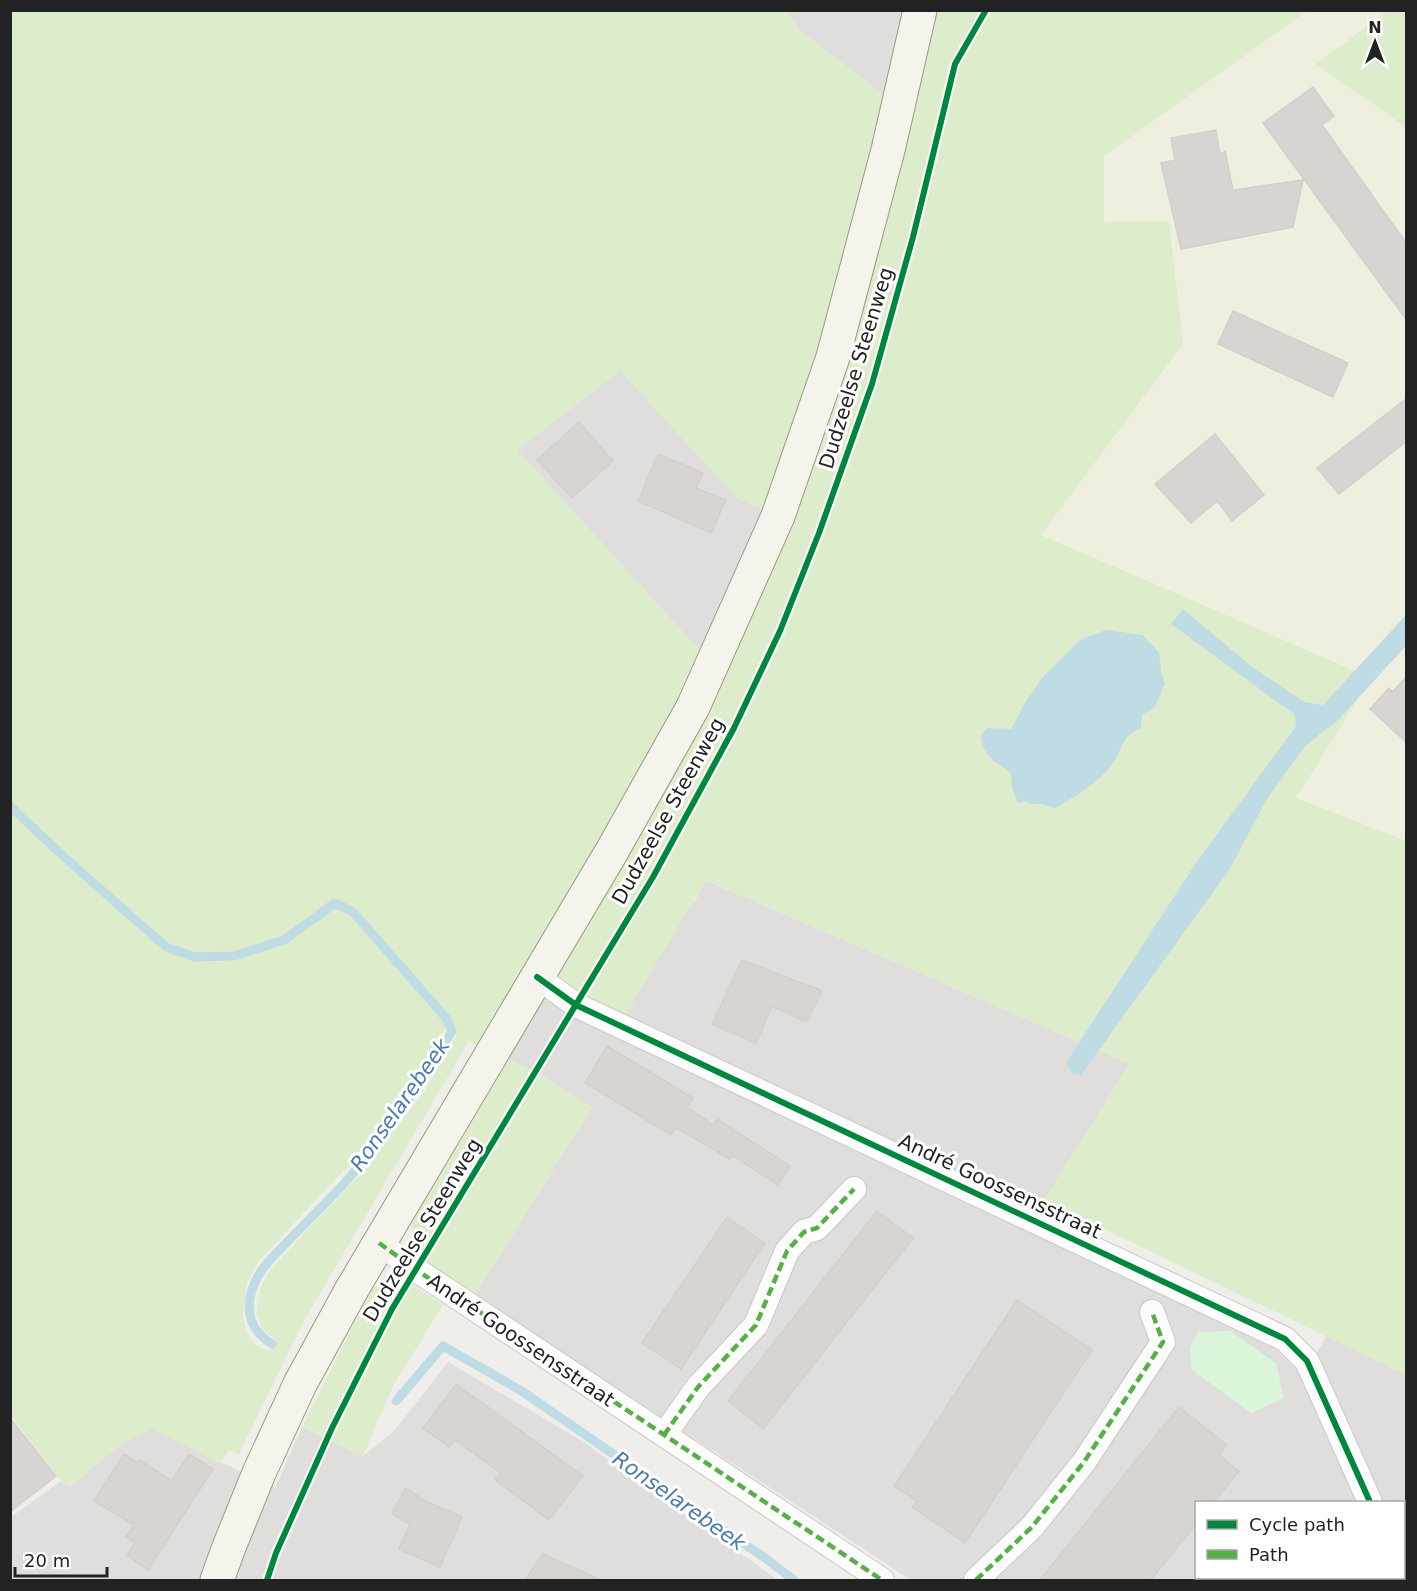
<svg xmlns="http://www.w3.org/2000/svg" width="1417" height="1591" font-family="'DejaVu Sans',sans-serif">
<rect width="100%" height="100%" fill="#f0eeeb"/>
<path fill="#dfdedc" d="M 786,11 L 920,11 L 898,106 L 801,31 Z
M 621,370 L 737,498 L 778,516 L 712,664 L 517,450 Z
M 705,880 L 1130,1064 L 1032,1219 L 1266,1340 L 1297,1370 L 1359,1502 L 1196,1502 L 1196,1578 L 1404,1578 L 1404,1532 L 1406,1533 L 1406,1580 L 911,1580 L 475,1295 L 592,1107 L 535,1071 L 492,1053 L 537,977 L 695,901 Z
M 1326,1336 L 1406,1375 L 1406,1511 L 1404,1510 L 1404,1502 L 1387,1502 L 1378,1499 L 1314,1359 Z
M 448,1362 L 582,1441 L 778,1580 L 11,1580 L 10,1518 L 61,1481 L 70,1487 L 121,1444 L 152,1429 L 275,1488 L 302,1427 L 363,1456 L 395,1430 Z"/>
<path fill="#efefdf" d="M 1307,11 L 1389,11 L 1317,64 L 1406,127 L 1406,841 L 1296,798 L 1371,679 L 1041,535 L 1183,344 L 1104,222 L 1104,156 Z"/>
<path fill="#ddeccb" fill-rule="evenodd" d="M 1389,10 L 1406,11 L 1406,127 L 1316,64 Z
M 11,11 L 786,11 L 801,31 L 898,106 L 920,11 L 1307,11 L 1104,156 L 1104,222 L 1169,221 L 1183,344 L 1041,535 L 1371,678 L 1296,798 L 1406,841 L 1406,1375 L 1044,1200 L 1129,1064 L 706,880 L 619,1026 L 537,977 L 492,1053 L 469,1041 L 305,1319 L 239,1454 L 228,1450 L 221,1464 L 152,1429 L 121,1444 L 70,1487 L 62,1482 L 11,1416 ZM 620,371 L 737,498 L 778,516 L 712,664 L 517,450 ZM 446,1020 L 452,1031 L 457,1034 L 424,1092 L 365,1169 L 270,1270 L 261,1286 L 256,1312 L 263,1330 L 275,1339 L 270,1351 L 255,1345 L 247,1331 L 244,1321 L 243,1314 L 247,1283 L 257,1263 L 350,1164 L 409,1087 L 444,1031 Z
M 507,1059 L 535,1071 L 592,1107 L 475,1295 L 412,1251 L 412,1220 Z
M 396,1278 L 413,1285 L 443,1305 L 393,1386 L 363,1456 L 302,1427 L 372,1288 Z"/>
<path fill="#daf5da" d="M 1230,1331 L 1276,1363 L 1284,1398 L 1251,1413 L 1192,1370 L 1190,1348 L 1198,1332 Z"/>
<path fill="#bfdbe3" d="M 1183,609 L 1252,667 L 1304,702 L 1323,705 L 1406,615 L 1406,646 L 1337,721 L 1306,745 L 1267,799 L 1229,870 L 1081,1075 L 1073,1074 L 1066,1063 L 1196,863 L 1296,726 L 1295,715 L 1171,624 Z
M 1106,630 L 1143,635 L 1159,653 L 1161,671 L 1165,683 L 1155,707 L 1142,715 L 1141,728 C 1120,736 1124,748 1112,764 C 1098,784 1076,796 1055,808 L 1042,804 L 1031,804 L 1026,801 L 1018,803 L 1012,788 L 1011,773 C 994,761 983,757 981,735 L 987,728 L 1011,729 L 1025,703 L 1042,678 L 1080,640 Z"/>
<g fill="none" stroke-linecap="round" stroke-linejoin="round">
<path stroke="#bfdbe3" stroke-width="9" d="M 10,806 L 62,855 L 166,947 L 195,957 L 234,956 L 284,940 L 335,903 L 353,912 L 446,1018 L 452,1031 C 423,1079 393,1127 356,1170 C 336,1194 312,1216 290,1239 C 276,1254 258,1269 252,1290 C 245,1313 251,1331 272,1344
M 396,1401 L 443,1346 L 520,1390 L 765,1558 L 794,1580"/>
</g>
<path fill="#d7d4d2" stroke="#d3d0cc" stroke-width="1.5" d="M 1313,87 L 1334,116 L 1322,125 L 1407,244 L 1407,321 L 1263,123 Z
M 1216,130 L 1220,155 L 1225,151 L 1233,190 L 1303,180 L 1293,227 L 1181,249 L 1161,163 L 1175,160 L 1171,138 Z
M 1233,311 L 1348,363 L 1333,397 L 1218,344 Z
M 1407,398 L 1407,441 L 1339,494 L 1317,468 Z
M 579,422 L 613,461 L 572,498 L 537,460 Z
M 1215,434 L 1264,495 L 1232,521 L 1217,501 L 1191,523 L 1155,484 Z
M 658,454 L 703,473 L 696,488 L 726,500 L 711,533 L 638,501 Z
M 1407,676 L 1407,743 L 1370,709 L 1389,688 L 1392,692 Z
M 742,960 L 822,991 L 806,1022 L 772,1006 L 756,1043 L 712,1024 Z
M 607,1046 L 693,1098 L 687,1107 L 713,1125 L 717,1119 L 790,1166 L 778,1185 L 732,1155 L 730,1159 L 675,1127 L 671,1135 L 585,1083 Z
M 877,1211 L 913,1238 L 763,1429 L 728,1401 Z
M 727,1217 L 765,1243 L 681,1369 L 642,1343 Z
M 1017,1300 L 1092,1350 L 965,1543 L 912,1507 L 917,1501 L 894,1486 Z
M 456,1384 L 583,1476 L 549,1520 L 495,1480 L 501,1473 L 455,1440 L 449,1447 L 423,1428 Z
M 1179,1407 L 1227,1445 L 1219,1455 L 1239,1471 L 1213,1503 L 1197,1503 L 1197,1523 L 1150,1581 L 1039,1581 Z
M 10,1418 L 56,1476 L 10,1512 Z
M 124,1454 L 138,1463 L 139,1460 L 172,1481 L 189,1454 L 213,1469 L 148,1570 L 127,1555 L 135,1543 L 126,1537 L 134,1525 L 94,1501 Z
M 405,1488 L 425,1501 L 462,1517 L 440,1567 L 399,1549 L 410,1524 L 392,1514 Z
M 543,1554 L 603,1581 L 524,1581 Z"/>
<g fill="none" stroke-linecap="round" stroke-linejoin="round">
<g stroke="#c9c8c7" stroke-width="26">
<path id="minor" d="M 537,977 L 576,1005 L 1285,1339 L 1307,1361 L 1370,1502
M 379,1243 L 415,1269 L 882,1580
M 664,1435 L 698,1387 L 756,1325 L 787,1251 L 804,1232 L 817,1228 L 854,1189
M 1404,1521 L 1406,1522
M 976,1580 L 1032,1527 L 1084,1462 L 1163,1342 L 1152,1312"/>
</g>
<g stroke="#999a82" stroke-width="35">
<path id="secondary" d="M 217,1580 L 229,1547 L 259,1473 L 300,1384 L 352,1289 L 612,851 L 693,707 L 778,516 L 833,357 L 888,150 L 920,10"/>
</g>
<use href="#minor" stroke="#fdfcfc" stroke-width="24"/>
<use href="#secondary" stroke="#f4f4ed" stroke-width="33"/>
<path stroke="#55b145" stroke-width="4.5" stroke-dasharray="9 4.5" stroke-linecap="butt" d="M 379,1243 L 415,1269 L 882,1580
M 664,1435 L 698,1387 L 756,1325 L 787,1251 L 804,1232 L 817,1228 L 854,1189
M 976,1580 L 1032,1527 L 1084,1462 L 1163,1342 L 1152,1312"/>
<g stroke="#fff" stroke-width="10">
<path id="cycleway" d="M 537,977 L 576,1005 L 1285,1339 L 1307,1361 L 1370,1502
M 267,1580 L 276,1553 L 332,1428 L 392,1309 L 653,877 L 734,728 L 780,631 L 819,533 L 872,384 L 913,237 L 955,64 L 986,10"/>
</g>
<use href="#cycleway" stroke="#00873e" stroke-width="6"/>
</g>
<g text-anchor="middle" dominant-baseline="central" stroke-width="6" stroke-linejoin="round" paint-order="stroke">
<g font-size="20" fill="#222" stroke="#fff">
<text transform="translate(856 368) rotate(-73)">Dudzeelse Steenweg</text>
<text transform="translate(668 811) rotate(-61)">Dudzeelse Steenweg</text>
<text transform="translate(1000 1186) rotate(25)">André Goossensstraat</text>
<text transform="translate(422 1230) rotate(-59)">Dudzeelse Steenweg</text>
<text transform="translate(521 1340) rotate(34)">André Goossensstraat</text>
</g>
<g font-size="21" font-style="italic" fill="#4a7aab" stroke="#fff">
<text transform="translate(400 1105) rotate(-55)">Ronselarebeek</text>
<text transform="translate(679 1501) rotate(35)">Ronselarebeek</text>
</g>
</g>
<rect width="1417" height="1591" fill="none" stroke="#222222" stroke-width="24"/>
<rect x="1195" y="1501" width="210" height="78" fill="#ffffff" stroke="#a7a7a7" stroke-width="1.5"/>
<rect x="1207" y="1520" width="30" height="9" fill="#00873e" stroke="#a7a7a7" stroke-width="1.5"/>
<text x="1249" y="1531" font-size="18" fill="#222222">Cycle path</text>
<rect x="1207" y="1550" width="30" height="9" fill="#55b145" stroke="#a7a7a7" stroke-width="1.5"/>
<text x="1249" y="1561" font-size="18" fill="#222222">Path</text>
<g transform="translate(1375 42)" stroke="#ffffff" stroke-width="4.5" paint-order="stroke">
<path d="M0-4.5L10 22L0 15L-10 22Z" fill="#222222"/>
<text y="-9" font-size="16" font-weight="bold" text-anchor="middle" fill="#222222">N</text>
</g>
<path d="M15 1567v9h92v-9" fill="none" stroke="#222222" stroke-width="3"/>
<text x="24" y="1567" font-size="18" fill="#222222" stroke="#ffffff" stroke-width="4.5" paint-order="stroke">20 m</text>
</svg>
